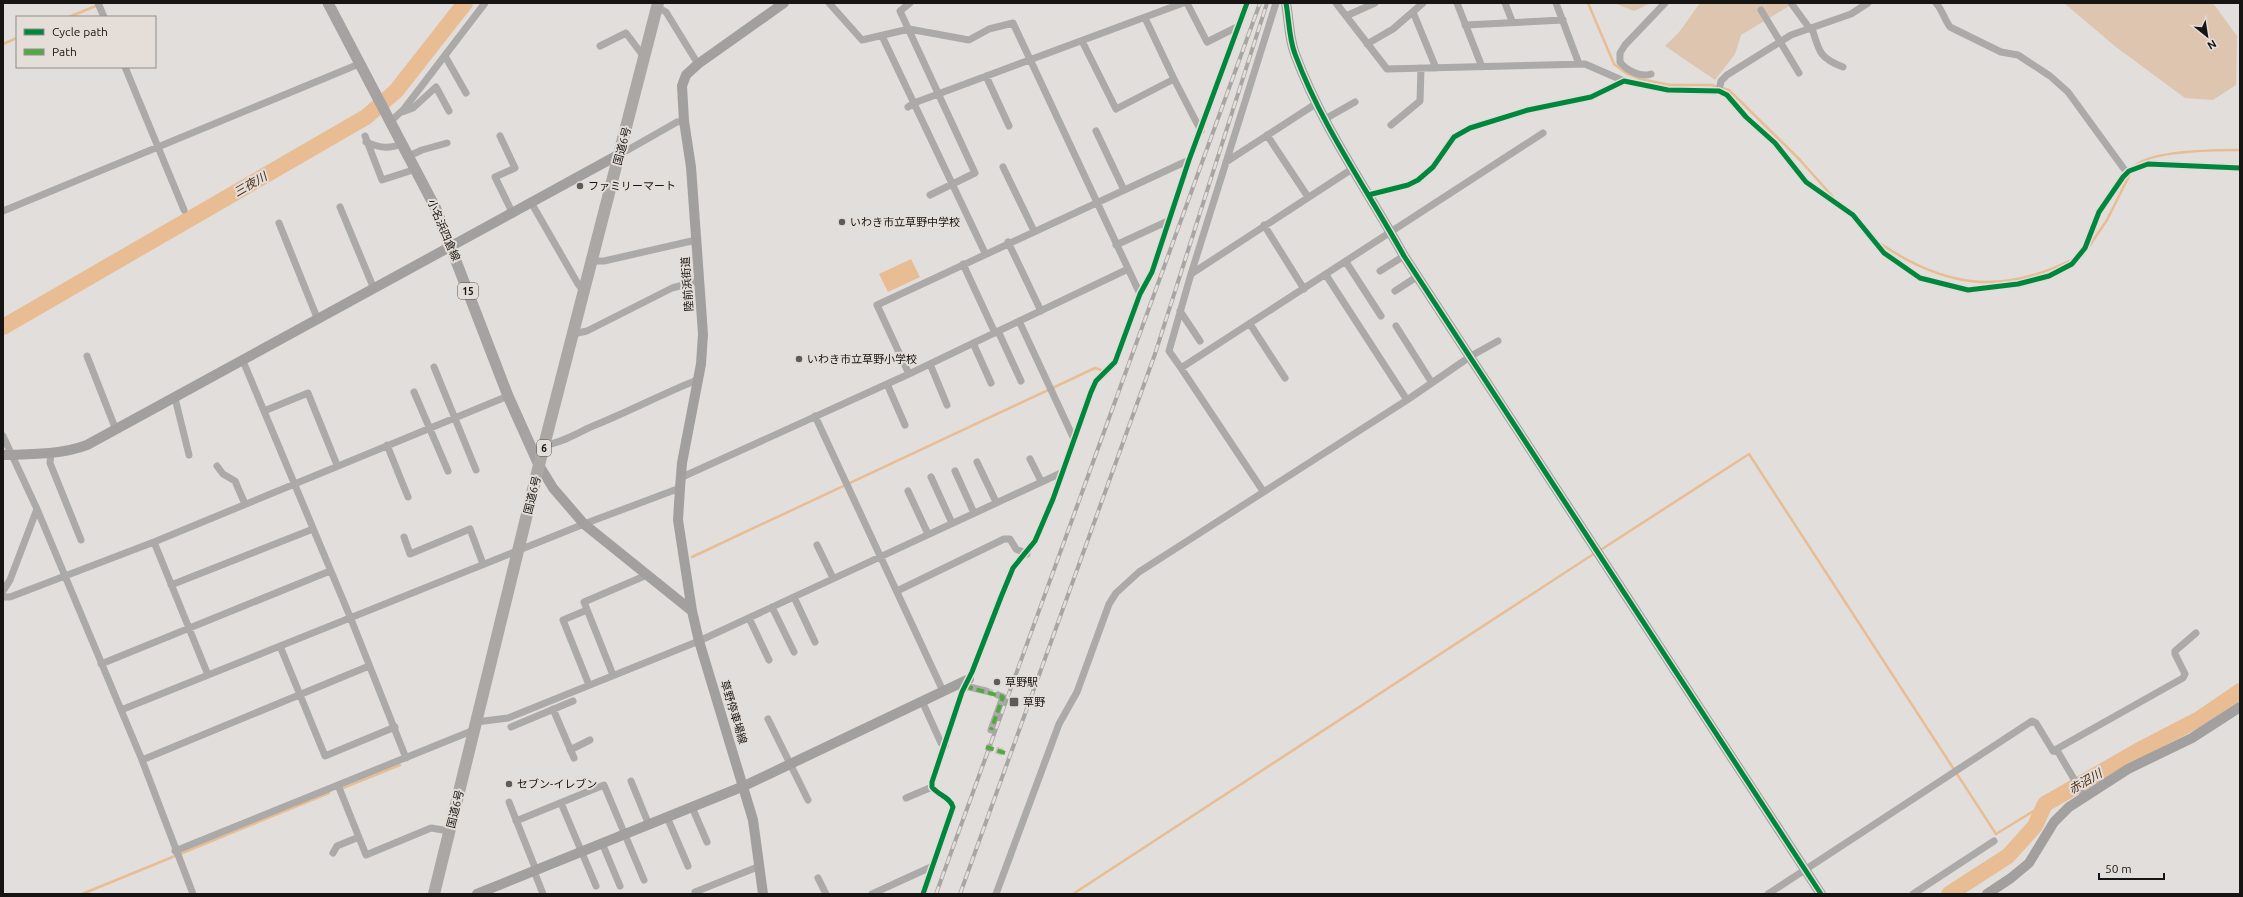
<svg xmlns="http://www.w3.org/2000/svg" width="2243" height="897" font-family="Ubuntu,'Noto Sans JP',sans-serif">
<rect width="100%" height="100%" fill="#e1dedb"/>
<path fill="#dec5af" d="M 1614,3 L 1651,3 L 1634,11 Z
M 1700,3 L 1794,3 L 1741,35 L 1735,54 L 1715,80 L 1665,46 L 1680,31 Z
M 2064,3 L 2213,3 L 2237,36 L 2236,85 L 2213,100 L 2185,98 L 2116,47 Z"/>
<path fill="#e8bd94" d="M 911,259 L 920,277 L 888,292 L 879,274 Z"/>
<g fill="none" stroke-linecap="round" stroke-linejoin="round">
<path stroke="#e8bd94" stroke-width="2.5" d="M 1588,3 L 1614,64 L 1626,73 L 1640,79 L 1670,85 L 1711,85 L 1729,90 L 1800,160 L 1833,197
M 69,17 L 103,3
M 3,44 L 17,38
M 2133,168 C 2146,150 2217,150 2240,150
M 1881,244 C 1946,288 2003,295 2073,259
M 2088,248 L 2107,220 L 2130,174
M 1599,551 L 1749,454 L 1996,834 L 2045,804
M 692,557 L 1095,368 L 1101,370
M 343,788 L 400,765
M 82,894 L 329,793
M 1073,894 L 1595,553"/>
<path stroke="#e8bd94" stroke-width="16" d="M 3,327 L 366,117 L 396,91 L 465,3
M 1949,894 L 2008,856 L 2035,826 L 2045,804 L 2143,748 L 2199,719 L 2240,691"/>
<path stroke="#c3c0bd" stroke-width="7" stroke-dasharray="7 3.5" stroke-linecap="butt" d="M 986,691 L 998,695
M 986,747 L 1005,753"/>
<path stroke="#abaaa9" stroke-width="7" d="M 98,3 L 104,17
M 829,3 L 862,40 L 909,29 L 969,40 L 989,29 L 1013,23 L 1140,294
M 910,3 L 900,11 L 975,173 L 930,195
M 1187,3 L 1207,42 L 1239,26
M 1336,3 L 1387,69 L 1585,64 L 1624,81
M 1457,3 L 1482,67
M 1505,3 L 1512,21
M 1556,3 L 1579,64
M 1791,3 L 1810,29
M 1936,3 C 1943,11 1944,19 1950,27 L 2001,52 L 2018,55 L 2050,76 L 2068,92 L 2127,173
M 657,7 L 666,12 L 698,64
M 1761,10 L 1799,73
M 1413,12 L 1436,68
M 1346,16 L 1375,3
M 1145,18 L 1174,79 L 1201,131
M 1465,25 L 1563,20
M 1812,28 C 1819,51 1819,58 1843,67
M 882,36 L 985,253
M 1082,41 L 1116,109 L 1174,79
M 1367,44 L 1393,29 L 1423,3
M 600,46 L 626,33 L 644,57
M 445,56 L 466,93
M 125,67 L 184,210
M 1651,74 C 1641,78 1626,70 1620,62 L 1620,53 L 1625,45 L 1665,3
M 986,76 L 1009,126
M 1719,91 L 1721,81 L 1727,75 L 1791,35 L 1851,14 L 1868,3
M 908,107 L 914,103 L 1183,3
M 402,112 L 413,108 L 436,87 L 449,111
M 1325,119 L 1355,102
M 391,121 L 404,109 L 485,3
M 1391,125 L 1420,101 L 1421,68
M 1096,131 L 1124,190
M 1267,135 L 1308,197
M 365,136 L 382,180 L 416,169
M 500,136 L 515,168 L 495,177 L 513,214
M 366,142 C 380,148 388,149 403,144
M 619,155 L 677,122 L 684,121
M 409,156 L 422,150 L 447,143
M 1226,162 L 1317,103
M 1003,167 L 1034,231
M 1368,195 L 1408,185 L 1418,180 L 1433,167 L 1454,137 L 1470,128 L 1528,110 L 1591,97 L 1624,81 L 1668,90 L 1719,91 L 1727,95 L 1746,117 L 1775,143 L 1806,182 L 1853,215 L 1884,253 L 1920,278 L 1968,290 L 2018,284 L 2049,276 L 2072,264 L 2085,248 L 2099,212 L 2123,177 L 2129,171 L 2148,164 L 2240,168
M 532,204 L 578,284 L 584,292
M 340,207 L 374,289
M 3,211 L 359,64
M 279,223 L 318,320
M 1264,225 L 1304,289
M 1008,242 L 1041,311
M 1116,245 L 1168,221
M 592,261 L 604,261 L 696,240
M 1346,262 L 1381,316
M 963,264 L 995,333
M 1380,271 L 1404,256
M 1191,274 L 1276,3
M 1326,275 L 1407,400
M 1395,291 L 1418,276
M 1180,311 L 1200,341
M 1019,321 L 1074,439
M 1250,324 L 1285,378
M 1396,326 L 1432,383
M 998,331 L 1021,381
M 573,334 L 587,331 L 672,288 L 698,281
M 973,343 L 991,383
M 87,356 L 116,430
M 243,361 L 351,619 L 406,758
M 930,364 L 947,405
M 434,367 L 476,470
M 1181,368 L 1543,133
M 909,374 L 877,305 L 1189,160
M 887,384 L 905,425
M 414,392 L 448,471
M 175,398 L 189,455
M 264,411 L 308,393 L 337,465
M 815,416 L 943,691
M 3,436 L 37,509 L 10,580 L 3,591
M 387,445 L 408,497
M 545,445 C 562,443 577,433 593,426 C 628,412 662,394 697,380
M 51,453 L 50,463 L 81,540
M 1030,459 L 1041,481
M 977,462 L 996,502
M 217,466 L 223,474 L 235,481 L 245,504
M 955,471 L 974,513
M 931,477 L 952,523
M 680,478 L 909,374 L 1128,269
M 908,491 L 928,534
M 1263,491 L 1181,368 L 1169,351 L 1191,274 L 1352,169
M 37,509 L 142,760 L 193,894
M 404,537 L 410,554 L 470,529 L 483,564
M 154,542 L 208,675
M 817,545 L 833,578
M 171,585 L 313,529
M 897,591 L 1004,539 L 1010,539 L 1016,549 L 1027,554
M 3,597 L 10,597 L 154,542 L 508,396
M 794,597 L 815,642
M 772,607 L 794,652
M 587,610 L 563,620 L 589,685
M 749,618 L 769,660
M 280,646 L 325,756 L 395,727
M 101,664 L 330,571
M 613,675 L 584,602 L 647,575
M 965,686 L 986,691
M 922,701 L 941,743 L 945,746
M 553,709 L 574,758
M 121,710 L 584,524 L 680,488
M 768,719 L 808,800
M 476,722 L 508,718 L 699,641 L 1061,473
M 511,727 L 573,701
M 991,730 L 1003,697 L 998,695
M 570,750 L 590,740
M 2053,751 L 2183,678 L 2185,674 L 2175,654 L 2175,651 L 2196,633
M 142,760 L 369,666
M 631,781 L 649,825
M 338,785 L 366,855 L 431,828 L 449,831
M 906,798 L 932,787
M 509,802 L 536,870
M 561,803 L 596,886
M 692,807 L 707,842
M 667,817 L 688,866
M 516,821 L 604,785 L 644,880
M 602,843 L 620,886
M 175,851 L 474,730
M 333,853 L 337,846 L 359,837
M 534,871 L 543,894
M 818,878 L 826,894
M 695,892 L 760,866
M 872,894 L 933,866
M 923,894 L 953,807 C 950,797 938,795 932,787 L 932,782 L 962,692 L 972,672 L 1001,597 L 1013,568 L 1035,541 L 1053,499 L 1091,392 L 1096,381 L 1115,362 L 1140,294 L 1152,272 L 1189,160 L 1247,3
M 996,894 L 1059,724 L 1077,692 L 1109,604 L 1116,593 L 1139,572 L 1407,400 L 1471,356 L 1498,341
M 1768,894 L 2032,721 L 2036,723 L 2053,751 L 2058,752 L 2084,796
M 1913,894 L 1994,841"/>
<path stroke="#a1a09f" stroke-width="10" d="M 1286,3 C 1289,19 1289,39 1295,54 C 1322,127 1367,189 1404,256 L 1821,894
M 3,455 C 32,454 60,455 87,445 L 618,155
M 539,465 L 553,488 L 584,524 L 692,611 L 699,641 L 753,820 L 763,894
M 692,611 L 678,520 L 680,488 L 682,463 L 701,364 L 703,334 L 691,167 L 684,121 L 682,86 L 686,75 L 698,64 L 784,3
M 477,894 L 744,786 L 969,679
M 1987,894 L 2011,878 L 2029,863 L 2054,822 L 2069,807 L 2128,769 L 2192,738 L 2240,707"/>
<path stroke="#a5a2a1" stroke-width="11" d="M 328,3 L 436,209 L 508,396 L 539,465"/>
<path stroke="#aaa7a5" stroke-width="12" d="M 434,894 L 539,465 L 658,3"/>
<g stroke="#a7a6a4" stroke-width="4">
<path id="rail" d="M 936,894 L 1260,3
M 960,894 L 1155,354 L 1267,3"/>
</g>
<use href="#rail" stroke="#e4ddd8" stroke-width="2.5" stroke-dasharray="8" stroke-linecap="butt"/>
<path stroke="#52a942" stroke-width="4" stroke-dasharray="8 4" stroke-linecap="butt" d="M 965,686 L 1003,697 L 991,730
M 986,747 L 1005,753"/>
<g stroke="#e4ddd8" stroke-width="8">
<path id="cycleway" d="M 1286,3 C 1289,19 1289,39 1295,54 C 1322,127 1367,189 1404,256 L 1821,894
M 1368,195 L 1408,185 L 1418,180 L 1433,167 L 1454,137 L 1470,128 L 1528,110 L 1591,97 L 1624,81 L 1668,90 L 1719,91 L 1727,95 L 1746,117 L 1775,143 L 1806,182 L 1853,215 L 1884,253 L 1920,278 L 1968,290 L 2018,284 L 2049,276 L 2072,264 L 2085,248 L 2099,212 L 2123,177 L 2129,171 L 2148,164 L 2240,168
M 923,894 L 953,807 C 950,797 938,795 932,787 L 932,782 L 962,692 L 972,672 L 1001,597 L 1013,568 L 1035,541 L 1053,499 L 1091,392 L 1096,381 L 1115,362 L 1140,294 L 1152,272 L 1189,160 L 1247,3"/>
</g>
<use href="#cycleway" stroke="#00873e" stroke-width="5"/>
</g>
<g fill="#5e5b59" stroke="#e4ddd8" stroke-width="1.5">
<circle cx="580" cy="186" r="4"/>
<circle cx="842" cy="222" r="4"/>
<circle cx="799" cy="359" r="4"/>
<circle cx="997" cy="682" r="4"/>
<rect x="1009" y="697" width="10" height="10" rx="2"/>
<circle cx="509" cy="784" r="4"/>
</g>
<g text-anchor="middle" dominant-baseline="central" stroke-width="4" stroke-linejoin="round" paint-order="stroke">
<g fill="#e4ddd8" stroke="#54514e" stroke-width="1">
<rect x="458" y="283" width="20" height="16" rx="3"/>
<rect x="537" y="440" width="14" height="16" rx="3"/>
</g>
<g font-size="10" font-weight="bold" fill="#171513">
<text x="468" y="291">15</text>
<text x="544" y="448">6</text>
</g>
<g font-size="11" fill="#171513" stroke="#e4ddd8">
<text transform="translate(622 146) rotate(-75)">国道6号</text>
<text transform="translate(444 230) rotate(67)">小名浜四倉線</text>
<text transform="translate(687 284) rotate(-94)">陸前浜街道</text>
<text transform="translate(532 495) rotate(-76)">国道6号</text>
<text transform="translate(734 712) rotate(73)">草野停車場線</text>
<text transform="translate(455 809) rotate(-76)">国道6号</text>
</g>
<g font-size="11" fill="#171513" stroke="#e4ddd8" text-anchor="start">
<text x="588" y="186">ファミリーマート</text>
<text x="850" y="222">いわき市立草野中学校</text>
<text x="807" y="359">いわき市立草野小学校</text>
<text x="1005" y="682">草野駅</text>
<text x="1023" y="702">草野</text>
<text x="517" y="784">セブン-イレブン</text>
</g>
<g font-size="12" font-style="italic" fill="#452c13" stroke="#e4ddd8">
<text transform="translate(250 184) rotate(-30)">三夜川</text>
<text transform="translate(2085 781) rotate(-30)">赤沼川</text>
</g>
</g>
<rect width="2243" height="897" fill="none" stroke="#171513" stroke-width="8"/>
<rect x="16" y="16" width="140" height="52" fill="#e4ddd8" stroke="#928d89"/>
<rect x="24" y="29" width="20" height="6" fill="#00873e" stroke="#928d89"/>
<text x="52" y="36" font-size="12" fill="#171513">Cycle path</text>
<rect x="24" y="49" width="20" height="6" fill="#52a942" stroke="#928d89"/>
<text x="52" y="56" font-size="12" fill="#171513">Path</text>
<g transform="translate(2207 36) rotate(150)" stroke="#e4ddd8" stroke-width="3" paint-order="stroke">
<path d="M0-3L7 15L0 10L-7 15Z" fill="#171513"/>
<text y="-6" font-size="11" font-weight="bold" text-anchor="middle" fill="#171513">N</text>
</g>
<path d="M2099 873v6h65v-6" fill="none" stroke="#171513" stroke-width="2"/>
<text x="2105" y="873" font-size="12" fill="#171513" stroke="#e4ddd8" stroke-width="3" paint-order="stroke">50 m</text>
</svg>
